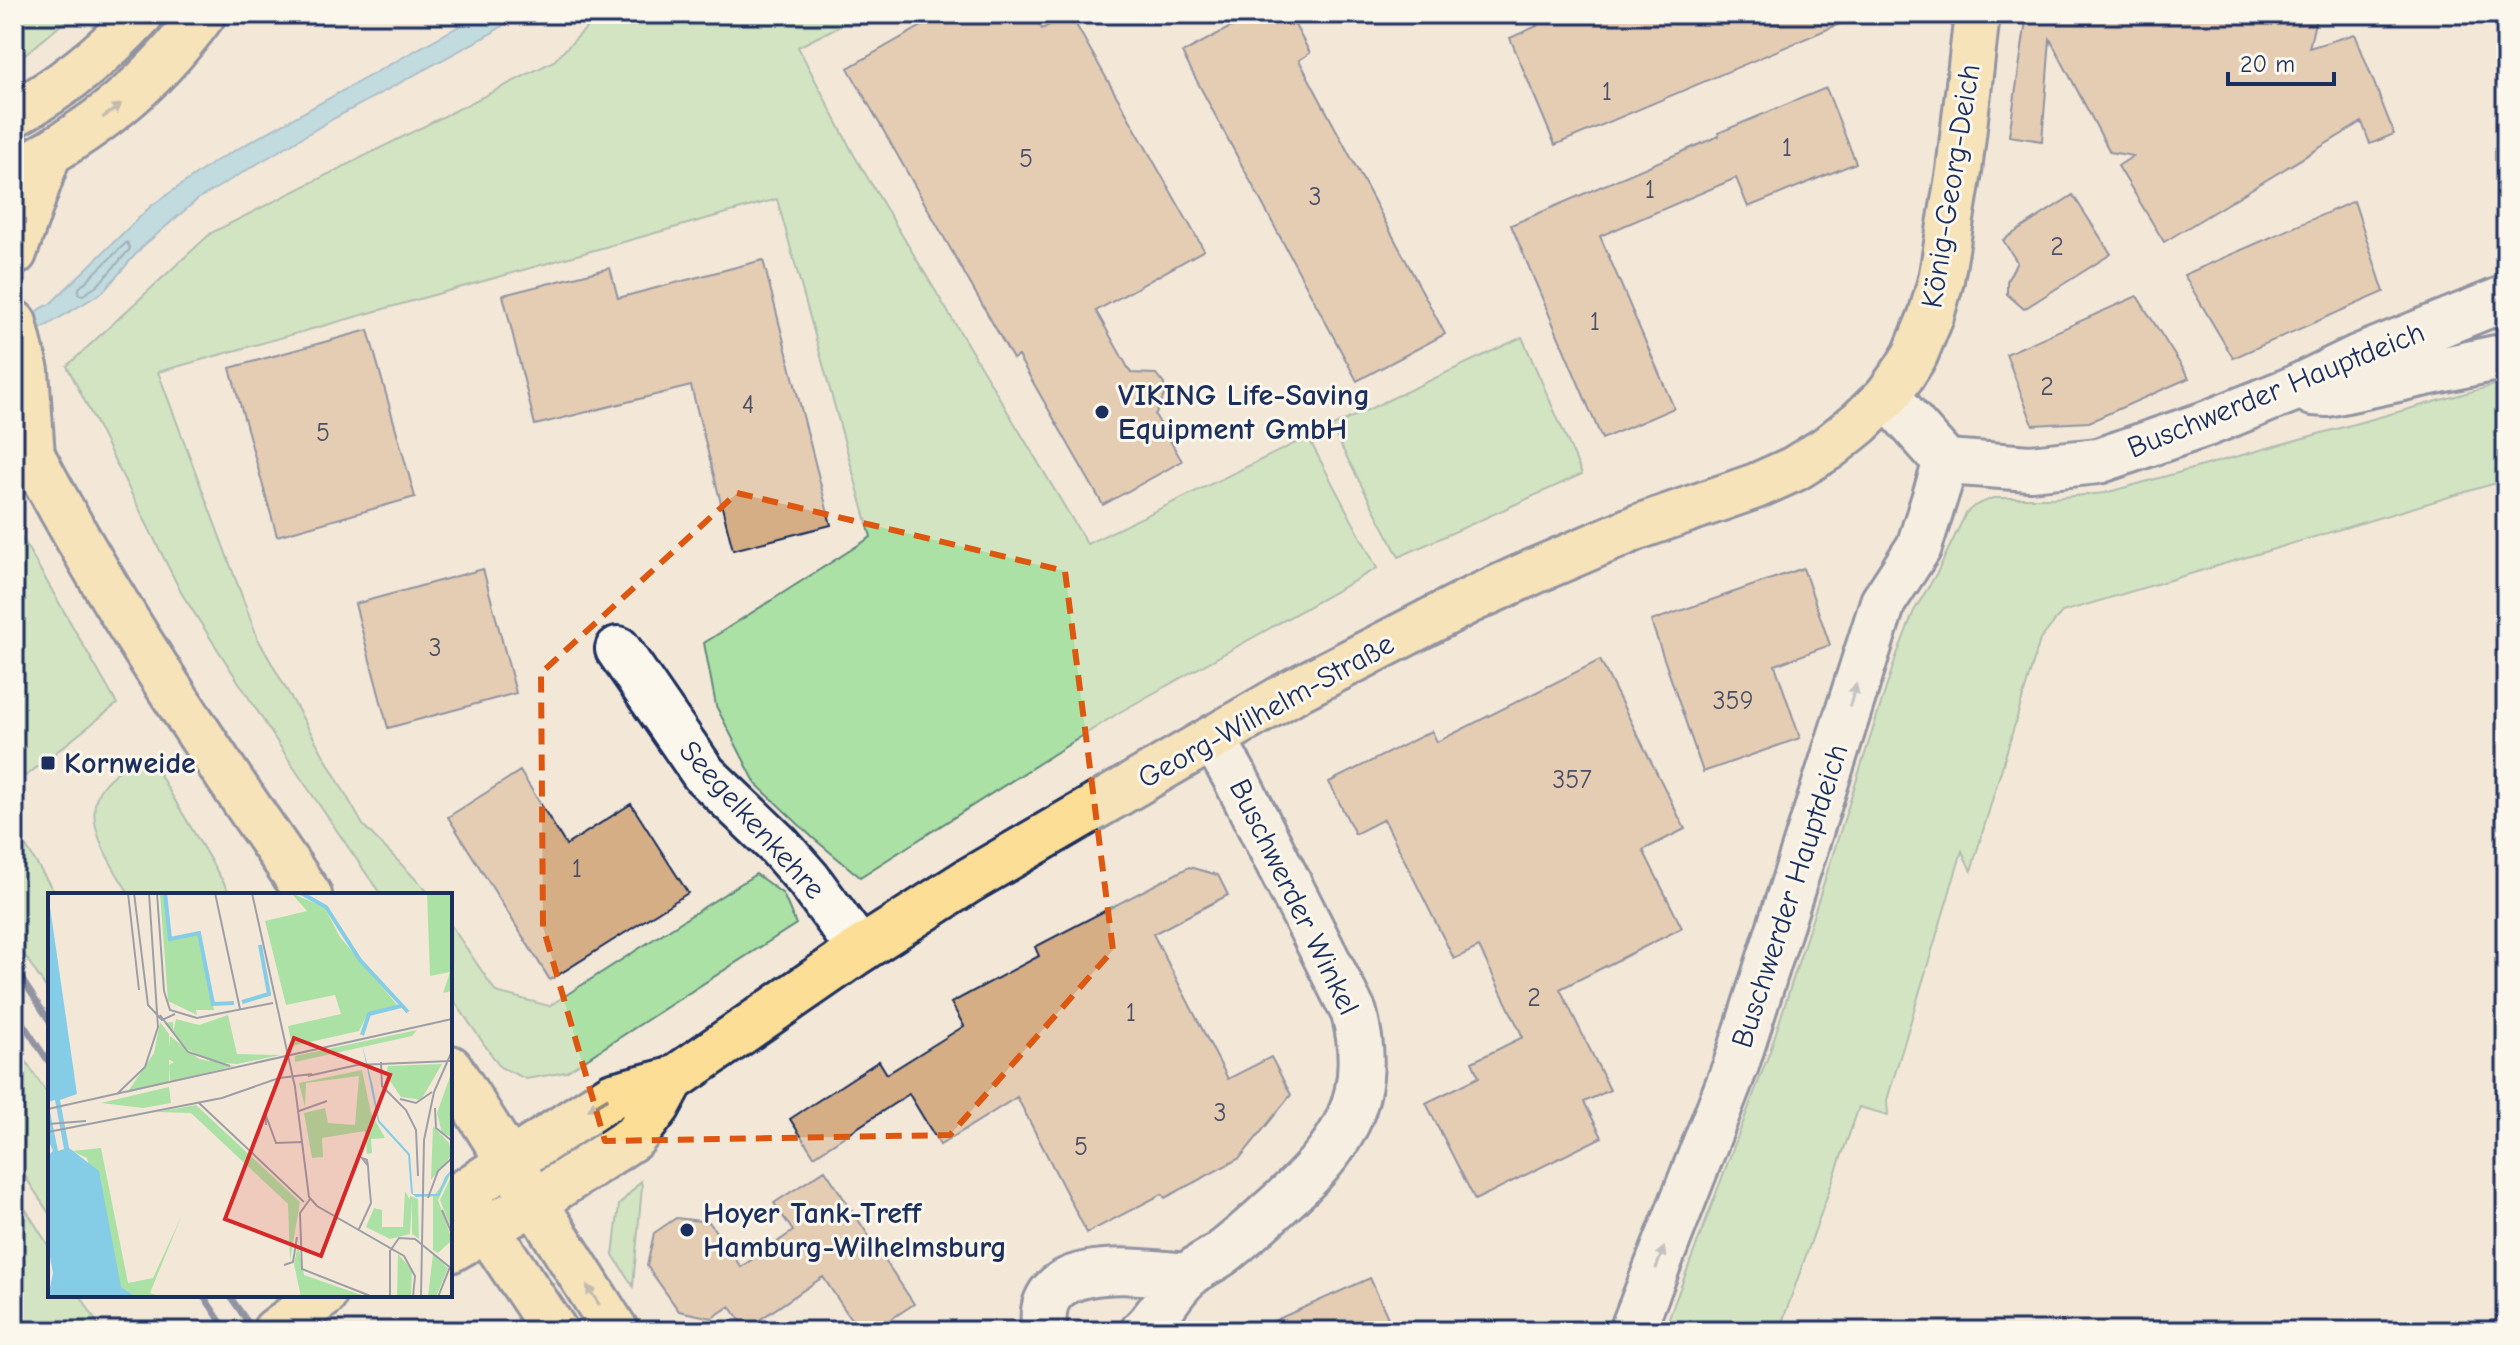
<svg xmlns="http://www.w3.org/2000/svg" width="2520" height="1345" font-family="'Comic Neue',sans-serif">
<rect width="100%" height="100%" fill="#f3e8d8"/>
<filter id="ink" filterUnits="userSpaceOnUse"><feTurbulence type="fractalNoise" baseFrequency=".0125" numOctaves="2"/><feDisplacementMap in="SourceGraphic" scale="16" xChannelSelector="R" yChannelSelector="G"/><feConvolveMatrix kernelMatrix="1 2 1 2 8 2 1 2 1" color-interpolation-filters="sRGB"/></filter>
<g filter="url(#ink)">
<path fill="#abe1a4" stroke="#638881" stroke-width="2" d="M 14,14 L 74,14 L 26,54 L 14,59 Z
M 600,14 L 863,14 L 798,47 L 854,155 L 1087,544 L 1308,437 L 1377,568 L 1120,712 L 860,877 L 813,838 L 756,784 L 716,706 L 704,643 L 871,537 L 777,199 L 158,372 L 258,639 L 363,825 L 431,895 L 381,895 L 294,768 L 182,594 L 67,366 L 211,233 L 554,61 Z
M 1522,337 L 1582,474 L 1399,557 L 1331,427 Z
M 2506,382 L 2506,480 L 2062,612 L 2040,640 L 1971,871 L 1962,851 L 1887,1100 L 1888,1115 L 1859,1107 L 1779,1331 L 1664,1331 L 1770,1051 L 1896,657 L 1914,611 L 1938,571 L 1966,513 L 1974,506 L 1993,498 L 2053,498 L 2105,493 Z
M 14,524 L 117,704 L 26,776 L 14,767 Z
M 148,755 L 231,895 L 130,895 C 113,868 79,819 102,787 C 114,771 132,763 148,755 Z
M 14,827 L 56,895 L 50,895 L 50,994 L 14,939 Z
M 756,874 L 783,894 L 796,924 L 566,1072 L 526,1079 L 500,1067 L 450,995 L 450,924 L 496,992 L 549,1006 Z
M 14,1043 L 50,1098 L 50,1215 L 14,1159 Z
M 641,1181 L 642,1187 L 633,1286 L 613,1255 L 619,1205 Z
M 14,1198 L 26,1210 L 50,1248 L 50,1295 L 80,1295 L 102,1331 L 14,1331 Z"/>
<path fill="#85cce7" stroke="#5b8db0" stroke-width="2" d="M 481,14 L 520,14 L 492,33 L 333,119 L 198,199 L 142,247 L 103,292 L 14,345 L 14,324 L 51,303 L 151,206 L 214,162 Z"/>
<g fill="none" stroke-linecap="round" stroke-linejoin="round">
<path stroke="#456e95" stroke-width="2" d="M 127,242 L 130,249 L 97,286 L 83,295 L 78,294 L 79,288 Z"/>
</g>
<path fill="#d5ae86" stroke="#1b2f5e" stroke-width="2" d="M 943,14 L 1033,14 L 1042,29 L 1070,14 L 1204,250 L 1096,311 L 1131,373 L 1156,374 L 1164,384 L 1164,396 L 1155,415 L 1182,461 L 1103,505 L 1018,356 L 1013,359 L 848,68 Z
M 1255,14 L 1289,14 L 1310,53 L 1299,60 L 1445,334 L 1357,381 L 1182,53 Z
M 1531,14 L 1863,14 L 1555,145 L 1510,38 L 1537,26 Z
M 2027,14 L 2317,14 L 2309,48 L 2355,34 L 2394,134 L 2370,144 L 2362,122 L 2164,242 L 2118,166 L 2133,156 L 2110,152 L 2050,39 L 2042,141 L 2009,136 Z
M 1826,88 L 1856,163 L 1748,207 L 1736,178 L 1600,236 L 1674,408 L 1602,439 L 1511,225 L 1719,136 L 1718,133 Z
M 2073,195 L 2111,254 L 2024,309 L 2007,294 L 2007,281 L 2017,262 L 2003,240 Z
M 2354,201 L 2384,292 L 2233,358 L 2184,275 Z
M 763,260 L 831,525 L 733,550 L 691,386 L 535,425 L 503,295 L 610,268 L 618,298 Z
M 2137,296 L 2189,378 L 2089,422 L 2033,425 L 2006,354 Z
M 368,330 L 415,497 L 277,536 L 230,368 Z
M 1803,568 L 1830,645 L 1775,665 L 1800,738 L 1703,772 L 1651,621 Z
M 483,569 L 516,693 L 388,728 L 355,604 Z
M 1600,660 L 1685,829 L 1643,850 L 1682,928 L 1560,989 L 1610,1090 L 1584,1102 L 1602,1137 L 1475,1200 L 1426,1103 L 1479,1077 L 1472,1062 L 1523,1037 L 1479,947 L 1454,959 L 1384,819 L 1355,834 L 1329,782 L 1432,731 L 1437,742 Z
M 520,771 L 566,845 L 631,804 L 688,893 L 550,980 L 448,817 Z
M 1189,867 L 1218,875 L 1228,895 L 1153,934 L 1228,1079 L 1271,1057 L 1291,1095 L 1240,1158 L 1165,1198 L 1162,1194 L 1087,1233 L 1017,1097 L 940,1145 L 909,1094 L 814,1156 L 790,1119 L 879,1061 L 887,1074 L 964,1026 L 951,1003 L 1039,956 L 1035,947 Z
M 825,1170 L 914,1304 L 873,1331 L 859,1331 L 823,1277 L 746,1329 L 730,1306 L 712,1318 L 679,1311 L 647,1266 L 654,1233 L 676,1218 L 709,1222 L 741,1267 L 793,1231 L 774,1203 Z
M 1370,1278 L 1394,1331 L 1251,1331 Z"/>
<g fill="none" stroke-linecap="round" stroke-linejoin="round">
<g stroke="#1b2f5e" stroke-width="50">
<path id="minor" d="M 2313,393 L 2327,394 L 2506,356
M 1887,396 L 1946,462 L 2030,468 L 2098,461 L 2206,424 L 2291,390 L 2357,358 L 2506,298
M 618,649 L 704,774 L 779,846 L 808,879 L 860,950
M 1045,1331 C 1030,1254 1143,1272 1187,1276
M 1143,1331 C 1161,1314 1171,1289 1190,1274 C 1199,1266 1211,1261 1221,1254 C 1241,1239 1259,1222 1277,1206 C 1340,1150 1377,1100 1354,1013 L 1235,777 L 1213,738
M 1632,1331 L 1736,1065 L 1883,602 L 1919,547 L 1946,462"/>
</g>
<g stroke="#1b2f5e" stroke-width="50">
<path id="major" d="M 15,422 C 99,589 203,742 309,895
M 450,1068 L 616,1331
M 450,1201 L 613,1095 L 672,1080 L 860,950 L 968,881 L 1294,691 L 1469,601 L 1537,570 L 1638,527 L 1756,486 L 1794,469 L 1828,448 L 1859,423 L 1887,396 L 1903,374 L 1915,355 L 1931,316 L 1941,280 L 1959,171 L 1977,14
M 470,1204 L 555,1331
M 450,1250 L 534,1202 L 634,1137 L 658,1106 L 672,1080
M 275,1331 L 324,1295"/>
</g>
<g stroke="#1b2f5e" stroke-width="50">
<path id="highway" d="M 14,114 C 63,87 103,55 141,14
M 14,173 C 93,130 150,87 203,14
M 14,253 L 48,155
M 14,323 L 26,371 L 32,456"/>
</g>
<use href="#minor" stroke="#fbf7ec" stroke-width="44"/>
<use href="#major" stroke="#fcde96" stroke-width="44"/>
<use href="#highway" stroke="#fcde96" stroke-width="44"/>
<path stroke="#1b2f5e" stroke-width="6" d="M 14,967 L 50,1022
M 14,1010 L 50,1064
M 203,1295 L 227,1331
M 229,1295 L 254,1331"/>
</g>
<defs><path id="oneway-solid" d="M-6-.8H1V-3.2L6.5 0L1 3.2V.8H-6Z" transform="scale(2)"/></defs>
<g fill="#8c867a">
<use href="#oneway-solid" transform="translate(112 111) rotate(-36)"/>
<use href="#oneway-solid" transform="translate(598 1104) rotate(149)"/>
<use href="#oneway-solid" transform="translate(593 1295) rotate(-123)"/>
</g>
<g fill="#8b93a5">
<use href="#oneway-solid" transform="translate(1853 695) rotate(-73)"/>
<use href="#oneway-solid" transform="translate(1660 1258) rotate(-69)"/>
</g>
</g>
<path d="M0 0H2520V1345H0ZM 737,493 L 1065,571 L 1113,950 L 950,1135 L 605,1141 L 543,927 L 541,673 Z" fill="#f3e8d8" fill-opacity=".55" fill-rule="evenodd"/>
<path fill="none" stroke="#de5710" stroke-width="6" stroke-dasharray="16 10" stroke-linejoin="round" d="M 737,493 L 1065,571 L 1113,950 L 950,1135 L 605,1141 L 543,927 L 541,673 Z"/>
<g fill="#1b2f5e" stroke="#fbf7ec" stroke-width="3">
<circle cx="1102" cy="412" r="8"/>
<rect x="40" y="755" width="16" height="16" rx="4"/>
<circle cx="687" cy="1230" r="8"/>
</g>
<g text-anchor="middle" dominant-baseline="central" stroke-width="6" stroke-linejoin="round" paint-order="stroke">
<g font-size="26" fill="#4a4f68">
<text x="1607" y="92">1</text>
<text x="1787" y="148">1</text>
<text x="1026" y="159">5</text>
<text x="1650" y="190">1</text>
<text x="1315" y="197">3</text>
<text x="2057" y="247">2</text>
<text x="1595" y="322">1</text>
<text x="2047" y="387">2</text>
<text x="748" y="405">4</text>
<text x="323" y="433">5</text>
<text x="435" y="648">3</text>
<text x="1733" y="701">359</text>
<text x="1572" y="780">357</text>
<text x="577" y="869">1</text>
<text x="1534" y="998">2</text>
<text x="1131" y="1013">1</text>
<text x="1220" y="1113">3</text>
<text x="1081" y="1147">5</text>
</g>
<g font-size="30" fill="#1b2f5e" stroke="#fbf7ec">
<text transform="translate(1951 186) rotate(-81)">König-Georg-Deich</text>
<text transform="translate(2276 390) rotate(-22)">Buschwerder Hauptdeich</text>
<text transform="translate(1266 711) rotate(-29)">Georg-Wilhelm-Straße</text>
<text transform="translate(752 820) rotate(48)">Seegelkenkehre</text>
<text transform="translate(1790 896) rotate(-72)">Buschwerder Hauptdeich</text>
<text transform="translate(1294 897) rotate(64)">Buschwerder Winkel</text>
</g>
<g font-size="30" font-weight="bold" fill="#1b2f5e" stroke="#fbf7ec" text-anchor="start">
<text x="1118" y="395">VIKING Life-Saving<tspan x="1118" dy="34">Equipment GmbH</tspan></text>
<text x="64" y="763">Kornweide</text>
<text x="703" y="1213">Hoyer Tank-Treff<tspan x="703" dy="34">Hamburg-Wilhelmsburg</tspan></text>
</g>
</g>
<g transform="translate(48 893)">
<rect width="404" height="404" fill="#f3e8d8"/>
<path d="M 112,0 L 116,0 L 122,47 L 150,41 L 166,117 L 148,117 L 149,122 L 120,108 ZM 243,0 L 276,14 L 292,44 L 350,113 L 320,120 L 311,138 L 244,153 L 240,133 L 293,121 L 287,102 L 238,112 L 217,28 L 259,18 ZM 379,0 L 404,0 L 404,98 L 395,100 L 402,79 L 382,83 ZM 180,122 L 189,161 L 233,162 L 189,171 L 164,169 L 137,155 L 116,130 L 125,129 L 125,139 L 128,126 L 151,132 ZM 112,129 L 121,141 L 121,189 L 79,200 L 106,160 ZM 369,137 L 364,143 L 247,169 L 247,163 ZM 122,143 L 151,166 L 186,173 L 122,189 L 121,172 L 126,169 L 120,166 ZM 394,171 L 373,207 L 353,204 L 338,182 L 340,173 ZM 314,177 L 323,220 L 337,245 L 323,246 L 324,260 L 319,261 L 317,238 L 274,245 L 275,264 L 264,265 L 256,220 L 277,215 L 280,230 L 307,232 L 311,183 L 258,190 L 257,214 L 251,190 ZM 404,178 L 404,244 L 394,240 L 389,220 ZM 121,194 L 123,210 L 95,215 L 53,210 ZM 148,212 L 252,309 L 242,368 L 240,311 L 143,220 L 108,219 ZM 385,233 L 401,250 L 404,262 L 383,287 ZM 53,255 L 80,390 L 105,385 L 134,322 L 102,400 L 114,404 L 88,404 L 72,394 L 39,265 L 24,258 ZM 404,278 L 390,307 L 404,347 L 390,360 L 385,357 L 385,304 ZM 404,282 L 404,338 L 392,307 ZM 357,298 L 362,307 L 362,303 L 370,306 L 371,346 L 364,341 L 364,308 L 362,341 L 342,346 L 318,334 L 326,315 L 334,317 L 334,334 L 355,334 ZM 250,352 L 256,382 L 319,404 L 253,404 L 246,371 ZM 350,361 L 364,377 L 363,404 L 349,404 ZM 385,361 L 400,375 L 388,404 L 380,404 Z" fill="#abe1a4"/>
<path d="M 0,0 L 29,201 L 12,207 L 21,255 L 51,278 L 73,394 L 88,404 L 0,404 L 5,380 L 0,353 L 0,263 L 5,258 L 0,246 ZM 7,207 L 16,256 L 10,258 L 0,209 ZM 314,151 L 325,193 L 331,227 L 362,261 L 365,301 L 390,301 L 397,284 L 404,276 L 391,303 L 368,304 L 363,300 L 360,262 L 330,229 Z" fill="#85cce7" fill-rule="evenodd"/>
<path fill="none" stroke="#85cce7" stroke-width="4" d="M 117,0 L 122,46 L 151,40 L 165,111 L 186,110M 253,0 L 278,14 L 312,67 L 360,119M 194,109 L 221,101 L 212,52M 314,142 L 321,121 L 353,113"/>
<path fill="none" stroke="#9d9ea7" stroke-width="2" d="M 80,0 L 91,97M 86,0 L 100,112 L 114,127 L 127,121M 109,0 L 116,98 L 122,117 L 149,125 L 225,110M 167,0 L 192,116M 204,0 L 247,194 L 261,304 L 269,313 L 356,363 L 367,383 L 365,404M 112,122 L 140,159 L 182,173M 333,169 L 334,193 L 358,217 L 368,237 L 370,283M 260,183 L 309,172 L 402,168M 69,201 L 97,174 L 110,134 L 101,0M 352,206 L 368,210 L 384,199M 151,210 L 256,309M 387,215 L 388,235 L 404,248M 0,216 L 404,126M 251,218 L 279,208M 0,231 L 38,228M 218,232 L 217,220 L 228,250 L 255,249M 0,239 L 174,205 L 231,185 L 264,181M 380,305 L 390,278 L 404,265M 262,306 L 252,320 L 254,376 L 325,404M 394,317 L 404,341M 311,336 L 323,310 L 321,288 L 320,273 L 319,267 L 314,265 L 320,273M 236,372 L 245,369 L 249,344M 342,404 L 342,358 L 351,345 L 367,346 L 404,376M 373,404 L 376,247 L 386,199 L 404,158M 390,404 L 402,374"/>
<path fill="#d62828" fill-opacity="0.15" stroke="#d62828" stroke-width="4" d="M 246,145 L 342,182 L 273,363 L 177,326 Z"/>
<rect width="404" height="404" fill="none" stroke="#1b2f5e" stroke-width="4"/>
</g>
<rect width="2520" height="1345" fill="none" stroke="#fbf7ec" stroke-width="48"/>
<rect x="24" y="24" width="2472" height="1297" fill="none" stroke="#1b2f5e" stroke-width="3" filter="url(#ink)"/>
<path d="M2228 72v12h106v-12" fill="none" stroke="#1b2f5e" stroke-width="4"/>
<text x="2240" y="72" font-size="24" fill="#1b2f5e" stroke="#fbf7ec" stroke-width="6" paint-order="stroke">20 m</text>
</svg>
